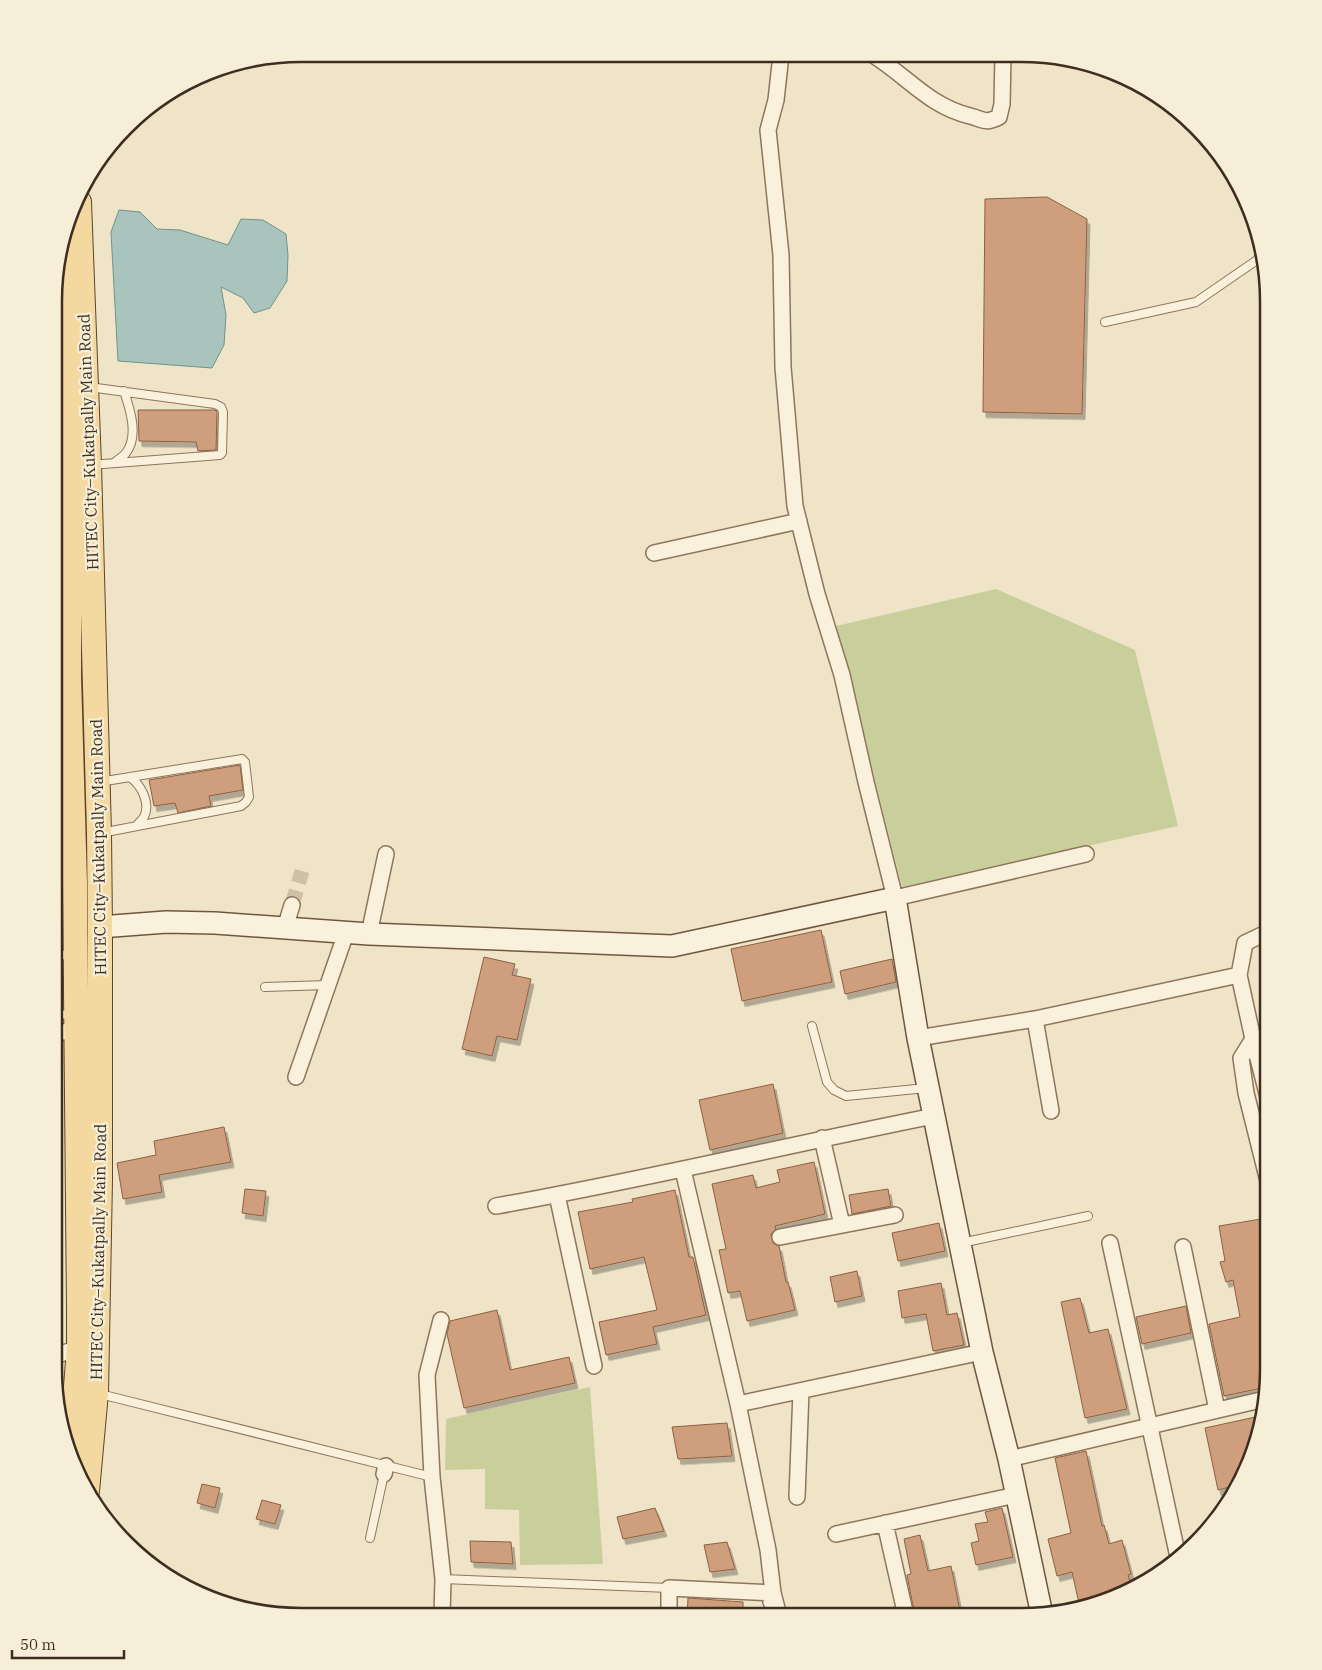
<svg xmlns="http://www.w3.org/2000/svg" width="1322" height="1670" font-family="'IBM Plex Serif',serif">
<defs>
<filter id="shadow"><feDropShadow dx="3" dy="5.5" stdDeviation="0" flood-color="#0004"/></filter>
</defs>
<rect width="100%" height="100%" fill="#f0e4c8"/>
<path fill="#c9cf9b" d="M 996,589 L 1135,650 L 1178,826 L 902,887 L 836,626 Z
M 590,1387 L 603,1564 L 520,1565 L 519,1510 L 485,1509 L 485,1469 L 445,1470 L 446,1419 Z"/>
<path fill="#a9c4bc" stroke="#6f938a" d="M 119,210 L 140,212 L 157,229 L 180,230 L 228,245 L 241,219 L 263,220 L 286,234 L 288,255 L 287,281 L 270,308 L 254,313 L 243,298 L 221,287 L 226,315 L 224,345 L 212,368 L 118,361 L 111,232 Z"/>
<path fill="#cf9f7d" stroke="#8d5f41" filter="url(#shadow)" d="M 1047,197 L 1087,219 L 1082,414 L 983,412 L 985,199 Z
M 138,410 L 214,410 L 217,411 L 216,450 L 198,451 L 196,442 L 139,441 Z
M 240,765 L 243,790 L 209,796 L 211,806 L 178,813 L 175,803 L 154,806 L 149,780 Z
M 821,930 L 832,982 L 742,1001 L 731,949 Z
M 484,957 L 515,964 L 512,975 L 531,979 L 517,1040 L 497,1036 L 492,1056 L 462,1049 Z
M 892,959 L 896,982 L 845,994 L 840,971 Z
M 773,1084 L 783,1133 L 710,1150 L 699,1100 Z
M 224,1127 L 231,1162 L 159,1175 L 162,1192 L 123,1199 L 117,1163 L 156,1155 L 154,1141 Z
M 814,1162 L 825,1214 L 775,1226 L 776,1229 L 771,1234 L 773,1243 L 779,1246 L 786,1282 L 788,1282 L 795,1310 L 747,1321 L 740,1291 L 728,1293 L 719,1250 L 726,1249 L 712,1184 L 753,1175 L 756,1188 L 780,1182 L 777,1170 Z
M 245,1189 L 266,1191 L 263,1216 L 242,1213 Z
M 888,1189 L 891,1206 L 852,1214 L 849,1195 Z
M 675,1190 L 689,1257 L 693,1257 L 706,1315 L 653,1327 L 657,1344 L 606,1355 L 599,1322 L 657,1310 L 644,1257 L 590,1269 L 578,1212 L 633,1202 L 632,1199 Z
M 1261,1219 L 1268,1263 L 1267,1387 L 1224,1396 L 1209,1324 L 1240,1317 L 1233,1280 L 1226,1282 L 1220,1262 L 1225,1261 L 1219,1226 Z
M 939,1223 L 945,1251 L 898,1261 L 892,1233 Z
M 857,1271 L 862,1296 L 835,1302 L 830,1277 Z
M 941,1283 L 947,1315 L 957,1313 L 964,1345 L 933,1351 L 926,1314 L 902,1318 L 898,1291 Z
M 1080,1298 L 1089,1333 L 1108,1329 L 1127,1409 L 1085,1418 L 1061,1302 Z
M 1186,1306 L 1191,1333 L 1142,1344 L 1136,1317 Z
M 497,1310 L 510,1370 L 569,1357 L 575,1383 L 464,1408 L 447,1334 L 450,1321 Z
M 1260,1416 L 1261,1423 L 1260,1433 L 1238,1485 L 1218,1490 L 1205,1428 Z
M 727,1423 L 732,1456 L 678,1459 L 672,1427 Z
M 1086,1451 L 1102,1526 L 1104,1525 L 1109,1544 L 1122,1540 L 1131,1574 L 1128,1575 L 1132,1588 L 1080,1608 L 1072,1572 L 1057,1576 L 1048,1539 L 1071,1533 L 1055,1458 Z
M 202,1484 L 220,1488 L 215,1508 L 197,1503 Z
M 262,1500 L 281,1505 L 275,1524 L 256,1519 Z
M 655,1508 L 664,1531 L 623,1539 L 617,1517 Z
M 1002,1508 L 1013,1557 L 976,1565 L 971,1543 L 979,1541 L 975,1524 L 988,1522 L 985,1512 Z
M 920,1535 L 928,1571 L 951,1566 L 961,1616 L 915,1616 L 907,1575 L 911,1574 L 904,1539 Z
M 470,1541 L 511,1542 L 513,1564 L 471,1562 Z
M 727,1542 L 735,1569 L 710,1572 L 704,1545 Z
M 688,1598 L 743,1602 L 743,1616 L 687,1616 Z
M 894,1607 L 896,1616 L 877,1616 L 876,1611 Z"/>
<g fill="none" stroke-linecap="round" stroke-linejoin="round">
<path stroke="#ccc0a6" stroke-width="15" stroke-dasharray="15 8" stroke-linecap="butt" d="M 292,905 L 302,871"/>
<g stroke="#8d765c" stroke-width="10">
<path id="lane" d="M 1105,322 L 1196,302 L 1257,260 L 1262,251
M 89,387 L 215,404 L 221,407 L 223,412 L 222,453 L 220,455 L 90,465
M 114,463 C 117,460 123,457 126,453 C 139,436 130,409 124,391
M 130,777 C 141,785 151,803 144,817 C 142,820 138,824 136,826
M 99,782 L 242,759 L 245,762 L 249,797 L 246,802 L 241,806 L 101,833
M 55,958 L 72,952
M 265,987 L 328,985
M 54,1015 L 74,1014
M 812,1026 L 827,1082 L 834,1090 L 846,1096 L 926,1088
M 961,1243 L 1088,1216
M 100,1394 L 432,1477
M 370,1538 L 384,1474
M 443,1579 L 669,1588
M 221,1602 L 233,1605"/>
</g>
<g stroke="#8d765c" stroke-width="18">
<path id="street" d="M 781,55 L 776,100 L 768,130 L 781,255 L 783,367 L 795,506 L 817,594 L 842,675 L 866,782 L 895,898 L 1086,854
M 873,55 C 908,77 929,106 970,116 C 985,120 984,124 999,117 L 1002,104 L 1003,56
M 654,553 L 799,521
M 285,928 L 292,905
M 369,934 L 386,854
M 1035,1019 L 1051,1111
M 54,1034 L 77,1029
M 918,1038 L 1035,1019 L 1239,975
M 1253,1039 L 1268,1097
M 296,1077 L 346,933
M 822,1138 L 842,1225
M 683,1170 L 738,1404 L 768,1550 L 773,1593 L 779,1616
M 1268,1181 L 1246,1093 L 1241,1058 L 1253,1039 L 1239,975 L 1245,943 L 1268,932
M 557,1195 L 594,1366
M 496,1206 C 643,1180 788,1145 934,1116
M 780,1237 L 895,1215
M 1110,1243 L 1178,1557
M 1183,1247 L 1217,1410
M 441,1320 L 427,1375 L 432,1477 L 443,1579 L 442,1616
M 54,1356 L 79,1348
M 738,1404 L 982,1352
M 1009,1459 L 1265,1399
M 384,1474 L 386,1466
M 797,1497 L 801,1391
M 885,1523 L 906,1616
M 836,1534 L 1016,1495
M 669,1616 L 669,1588 L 773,1593 L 771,1602"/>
</g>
<g stroke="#6f573f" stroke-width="24">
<path id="secondary" d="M 100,927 L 166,922 L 215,923 L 369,934 L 672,946 L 895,898 L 918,1038 L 934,1116 L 982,1352 L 1009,1459 L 1042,1615"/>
</g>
<g stroke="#5b4430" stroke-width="26">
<path id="primary" d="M 79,202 L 89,465 L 99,833 L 100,927 L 100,1180 L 96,1393 L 87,1491
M 61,254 L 69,568 L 69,677 L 75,884 L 79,1310 L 79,1348 L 71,1452"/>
</g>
<use href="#lane" stroke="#faf1dc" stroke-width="8"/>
<use href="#street" stroke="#faf1dc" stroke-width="15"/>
<use href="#secondary" stroke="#faf1dc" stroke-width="21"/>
<use href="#primary" stroke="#f3d9a0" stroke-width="24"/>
</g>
<g text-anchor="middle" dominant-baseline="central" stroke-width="4.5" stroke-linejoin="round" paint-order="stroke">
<g font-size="16" fill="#3d2e20" stroke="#f7eed8">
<text transform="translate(88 442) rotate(-92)">HITEC City–Kukatpally Main Road</text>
<text transform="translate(98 847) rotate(-91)">HITEC City–Kukatpally Main Road</text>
<text transform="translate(98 1252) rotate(-89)">HITEC City–Kukatpally Main Road</text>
</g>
</g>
<path d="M0 0H1322V1670H0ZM301 62H1021A239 239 0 0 1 1260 301V1369A239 239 0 0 1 1021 1608H301A239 239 0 0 1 62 1369V301A239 239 0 0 1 301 62Z" fill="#f7eed8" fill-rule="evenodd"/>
<path fill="none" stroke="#3d2e20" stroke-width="2.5" d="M301 62H1021A239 239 0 0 1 1260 301V1369A239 239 0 0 1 1021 1608H301A239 239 0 0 1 62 1369V301A239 239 0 0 1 301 62Z"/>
<path d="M12 1650v8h112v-8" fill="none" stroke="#3d2e20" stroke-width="2.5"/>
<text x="20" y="1650" font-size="15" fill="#3d2e20" stroke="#f7eed8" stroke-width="4" paint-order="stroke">50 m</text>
</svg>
